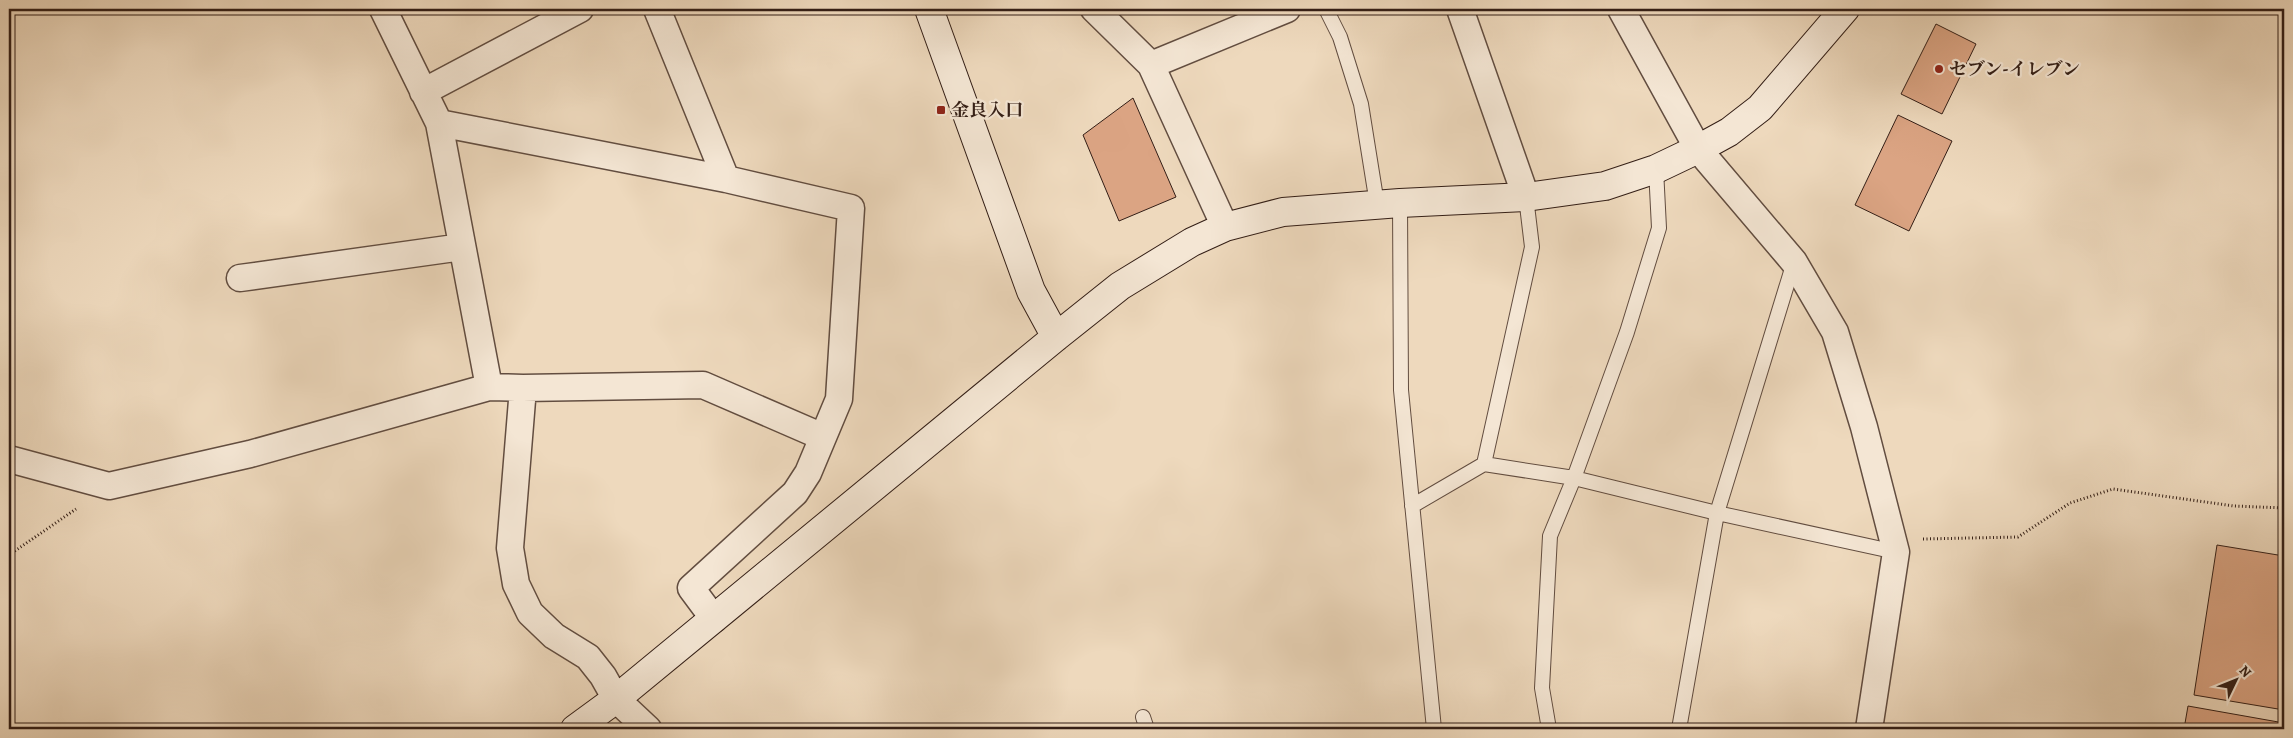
<svg xmlns="http://www.w3.org/2000/svg" width="2293" height="738" font-family="Alegreya,'Noto Serif JP',serif">
<rect width="100%" height="100%" fill="#eed9bd"/>
<filter id="stains"><feTurbulence type="fractalNoise" baseFrequency=".004" numOctaves="4"/><feColorMatrix values="0 0 0 0 .2 0 0 0 0 .09 0 0 0 0 .02 0 0 0 .5 -.17"/></filter>
<radialGradient id="worn" r=".72"><stop offset=".6" stop-color="#630" stop-opacity="0"/><stop offset="1" stop-color="#630" stop-opacity=".3"/></radialGradient>
<path fill="#dba483" stroke="#331e16" d="M 1936,24 L 1976,44 L 1942,114 L 1901,94 Z
M 1133,98 L 1176,197 L 1119,221 L 1083,135 Z
M 1898,115 L 1952,141 L 1909,231 L 1855,205 Z
M 2217,545 L 2284,556 L 2284,710 L 2194,695 Z
M 2188,706 L 2284,723 L 2284,729 L 2184,729 Z"/>
<g fill="none" stroke-linecap="round" stroke-linejoin="round">
<g stroke="#624d40" stroke-width="16">
<path id="lane" d="M 1326,9 L 1340,37 L 1361,104 L 1377,204
M 1400,203 L 1401,390 L 1434,729
M 1484,464 L 1532,247 L 1526,197
M 1412,506 L 1484,464 L 1574,478 L 1717,513 L 1896,552
M 1143,717 L 1147,729
M 1549,729 L 1542,688 L 1550,536 L 1574,478 L 1627,332 L 1659,228 L 1656,169
M 1679,729 L 1717,513 L 1794,262"/>
</g>
<g stroke="#624d40" stroke-width="29">
<path id="street" d="M 383,9 L 439,123 L 489,387
M 657,9 L 726,179
M 1094,9 L 1151,65 L 1225,227
M 1460,9 L 1526,197
M 1621,9 L 1698,149 L 1794,262 L 1835,332 L 1864,427 L 1896,552 L 1869,729
M 1151,65 L 1287,9
M 423,92 L 580,9
M 439,123 L 726,179 L 851,208 L 839,399 L 808,473 L 795,493 L 691,588 L 714,619
M 240,278 L 462,247
M 523,388 L 510,548 L 516,584 L 530,613 L 554,636 L 588,657 L 603,676 L 616,699 L 648,729
M 9,459 L 109,486 L 250,454 L 489,387 L 523,388 L 703,385 L 823,437"/>
</g>
<g stroke="#331e16" stroke-width="30">
<path id="secondary" d="M 929,9 L 1031,291 L 1056,337
M 575,729 L 616,699 L 1056,337 L 1120,286 L 1192,242 L 1225,227 L 1283,212 L 1400,203 L 1526,197 L 1605,186 L 1656,169 L 1698,149 L 1729,132 L 1760,108 L 1845,9"/>
</g>
<path stroke="#331e16" stroke-width="3" stroke-dasharray="1 2.5" stroke-linecap="butt" d="M 1923,539 L 2018,537 L 2070,503 L 2113,489 L 2234,506 L 2284,508
M 9,555 L 76,509"/>
<use href="#lane" stroke="#f4e6d4" stroke-width="14"/>
<use href="#street" stroke="#f4e6d4" stroke-width="26"/>
<use href="#secondary" stroke="#f4e6d4" stroke-width="28"/>
</g>
<g fill="#8f2418" stroke="#f4e6d4" stroke-width="2">
<circle cx="1939" cy="69" r="5"/>
<rect x="936" y="105" width="10" height="10" rx="2.5"/>
</g>
<g text-anchor="middle" dominant-baseline="central" stroke-width="4.5" stroke-linejoin="round" paint-order="stroke">
<g font-size="18" font-weight="bold" fill="#331e16" stroke="#f4e6d4" text-anchor="start">
<text x="1949" y="69">セブン-イレブン</text>
<text x="951" y="110">金良入口</text>
</g>
</g>
<rect width="2293" height="738" fill="none" stroke="#eed9bd" stroke-width="30"/>
<rect x="10" y="10" width="2273" height="718" fill="none" stroke="#331e16" stroke-width="2.5"/>
<rect x="15" y="15" width="2263" height="708" fill="none" stroke="#331e16"/>
<g transform="translate(2236 680) rotate(47)" stroke="#f4e6d4" stroke-width="4" paint-order="stroke">
<path d="M0-4L9 19L0 12L-9 19Z" fill="#331e16"/>
<text y="-8" font-size="14" font-weight="bold" text-anchor="middle" fill="#331e16">N</text>
</g>
<rect width="100%" height="100%" filter="url(#stains)"/>
<rect width="100%" height="100%" fill="url(#worn)"/>
</svg>
